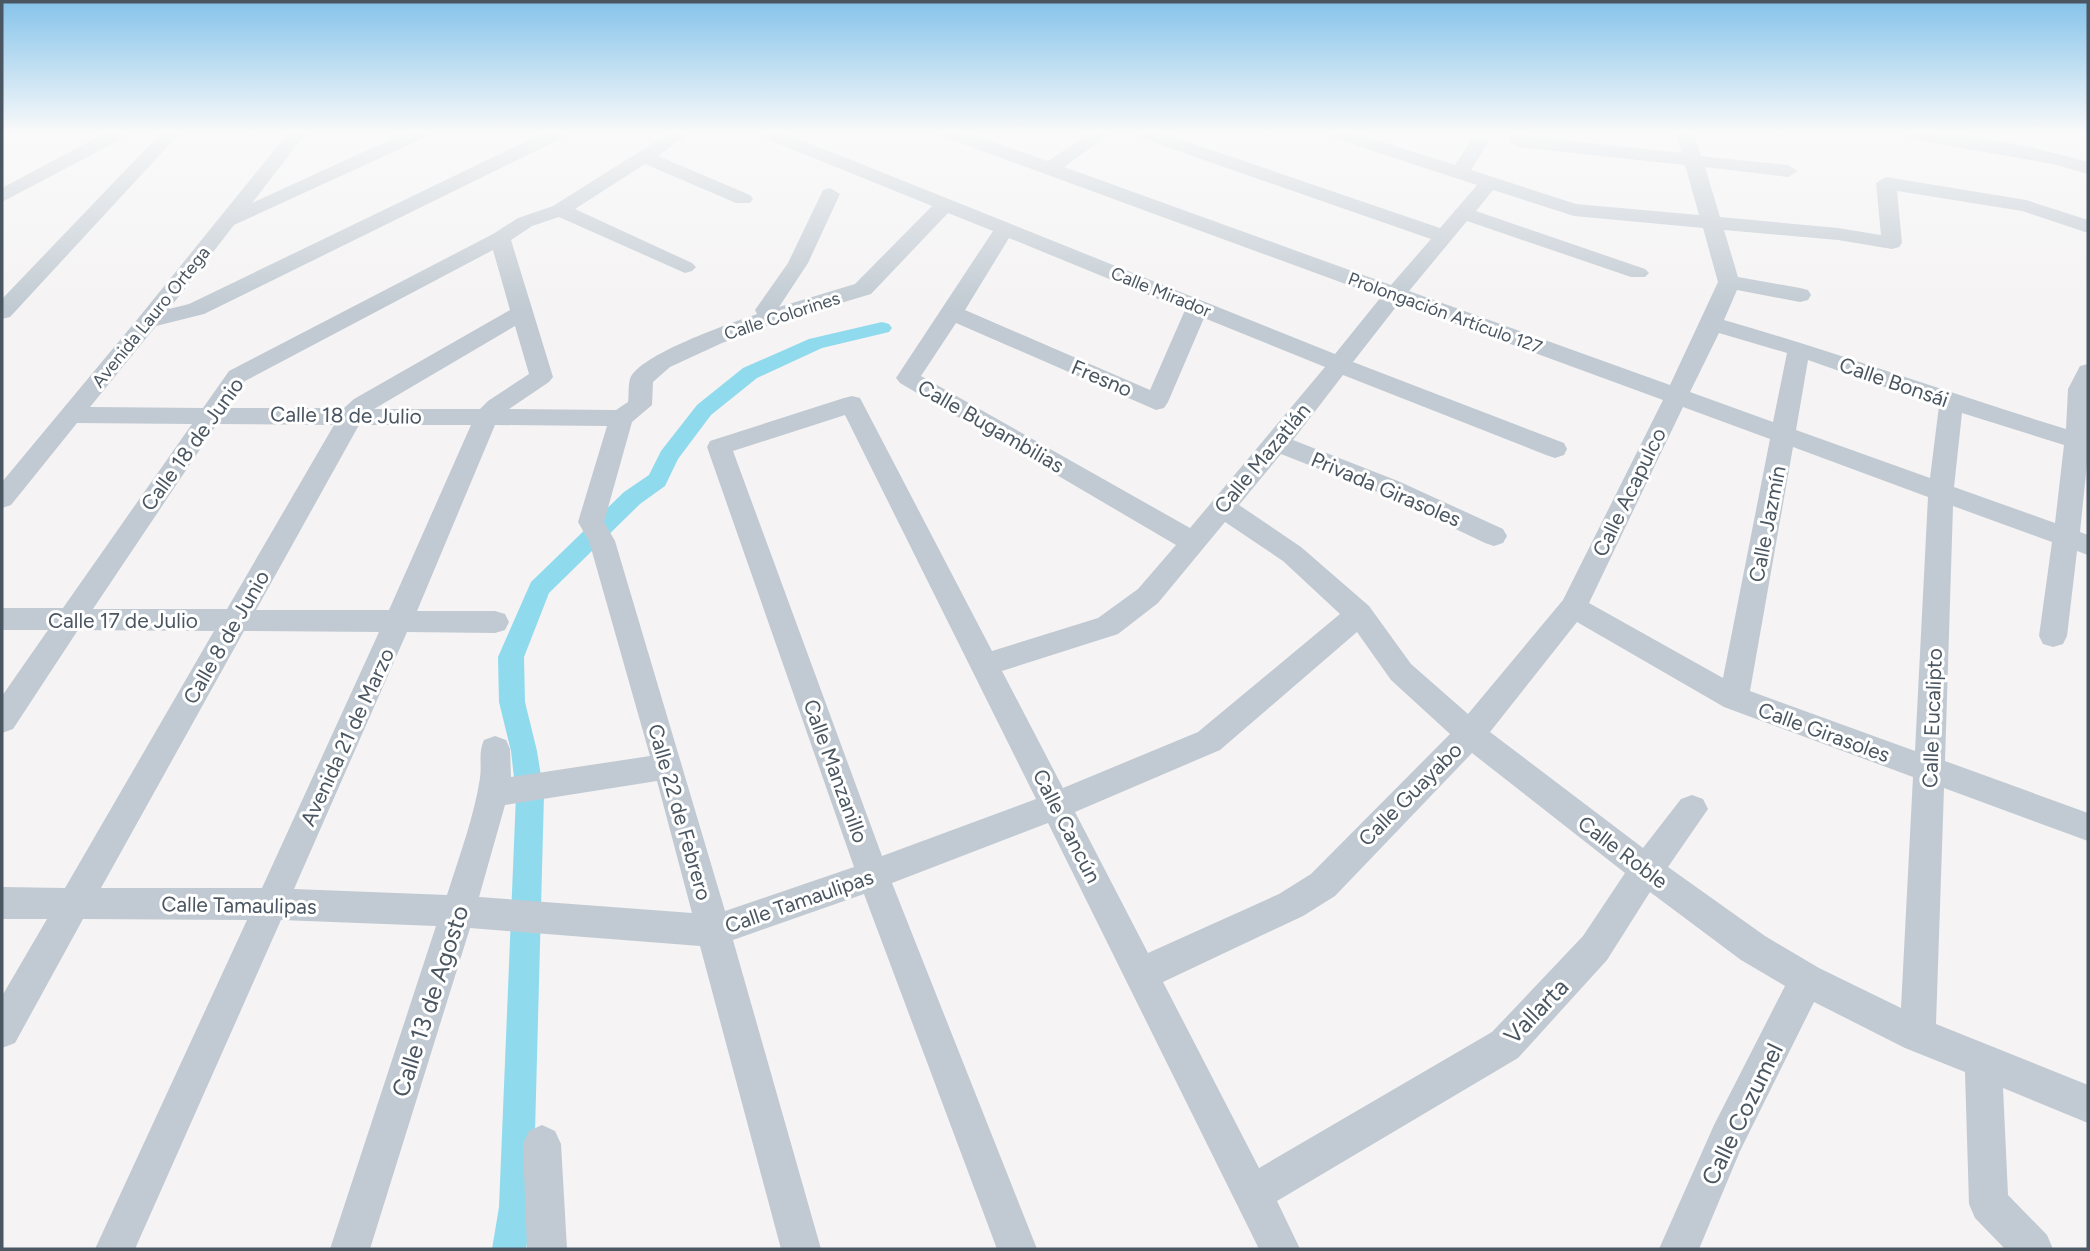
<svg xmlns="http://www.w3.org/2000/svg" width="2090" height="1251" font-family="Figtree,sans-serif">
<rect width="100%" height="100%" fill="#f5f3f3"/>
<g fill="none" stroke-linecap="round" stroke-linejoin="round">
<path fill="#90daee" fill-rule="evenodd" d="M 882,322 L 889,324 L 892,328 L 889,332 L 822,348 L 757,378 L 711,415 L 678,459 L 665,486 L 640,504 L 549,593 L 524,657 L 525,702 L 537,751 L 544,795 L 533,1207 L 526,1249 L 492,1249 L 499,1207 L 516,795 L 511,751 L 499,702 L 498,657 L 531,582 L 624,492 L 649,475 L 661,451 L 697,405 L 743,368 L 809,339 Z"/>
<path fill="#c1cad2" fill-rule="evenodd" d="M 105,133 L 127,133 L 125,137 L 2,202 L 2,188 Z
M 161,133 L 180,133 L 10,317 L 2,319 L 2,299 Z
M 288,133 L 306,133 L 252,203 L 405,133 L 428,133 L 426,137 L 234,225 L 169,309 L 189,304 L 543,133 L 566,133 L 564,137 L 204,314 L 156,326 L 90,407 L 203,408 L 229,371 L 493,234 L 518,218 L 553,206 L 669,133 L 690,133 L 658,156 L 750,195 L 753,199 L 750,203 L 736,203 L 645,164 L 575,209 L 692,263 L 696,267 L 692,271 L 685,273 L 559,217 L 532,226 L 511,240 L 553,377 L 549,382 L 509,409 L 616,410 L 628,402 C 629,395 628,386 630,379 C 638,355 731,323 757,314 L 755,310 L 788,263 L 823,190 L 830,188 L 840,194 L 808,263 L 779,307 L 855,284 L 932,206 L 762,137 L 760,133 L 784,133 L 1335,354 L 1381,297 L 944,137 L 942,133 L 967,133 L 1048,161 L 1090,133 L 1111,133 L 1064,167 L 1391,285 L 1431,239 L 1138,137 L 1136,133 L 1162,133 L 1440,228 L 1477,185 L 1330,137 L 1328,133 L 1354,133 L 1455,165 L 1472,139 L 1486,139 L 1488,143 L 1471,170 L 1576,204 L 1699,215 L 1685,165 L 1518,147 L 1509,141 L 1511,137 L 1518,135 L 1682,153 L 1676,133 L 1694,133 L 1701,156 L 1788,165 L 1798,171 L 1788,177 L 1705,167 L 1720,217 L 1838,228 L 1881,235 L 1876,183 L 1886,177 L 2026,200 L 2088,220 L 2088,233 L 2022,211 L 1897,191 L 1902,243 L 1899,247 L 1892,249 L 1838,240 L 1724,230 L 1738,277 L 1800,288 L 1808,290 L 1811,295 L 1808,300 L 1800,302 L 1737,290 L 1724,320 C 1839,353 1951,394 2066,429 L 2068,389 L 2080,366 L 2088,364 L 2088,454 L 2080,532 L 2088,535 L 2088,555 L 2077,551 L 2067,636 L 2063,644 L 2053,647 L 2043,644 L 2039,636 L 2052,542 L 1953,506 L 1945,761 L 2088,813 L 2088,841 L 1944,788 L 1936,1024 L 2088,1085 L 2088,1123 L 2003,1088 L 2008,1195 L 2047,1235 L 2053,1249 L 2005,1249 L 1975,1218 L 1969,1204 L 1965,1072 L 1905,1048 L 1814,1002 L 1740,1151 L 1699,1249 L 1659,1249 L 1714,1125 L 1785,986 L 1741,960 L 1650,892 L 1607,960 L 1518,1058 L 1277,1201 L 1300,1249 L 1259,1249 L 1048,823 L 892,883 L 1037,1249 L 997,1249 L 864,894 L 733,940 L 821,1249 L 781,1249 L 700,946 L 470,928 L 370,1249 L 330,1249 L 436,926 L 281,920 L 135,1249 L 95,1249 L 247,920 L 83,919 L 15,1043 L 2,1048 L 2,996 L 47,919 L 2,919 L 2,887 L 65,888 L 214,631 L 78,630 L 13,729 L 2,733 L 2,696 L 48,630 L 2,630 L 2,608 L 63,608 L 192,424 L 77,423 L 11,505 L 2,508 L 2,482 L 140,316 ZM 1493,190 L 1574,216 L 1703,228 L 1718,282 L 1670,385 L 1409,291 L 1467,221 L 1631,277 L 1645,277 L 1649,273 L 1645,269 L 1476,211 ZM 948,213 L 993,231 L 896,378 L 900,383 L 1176,545 L 1138,589 L 1098,618 L 992,651 L 860,398 L 852,396 L 844,398 L 710,441 L 707,447 L 854,867 L 725,911 L 615,541 L 604,522 L 632,422 L 652,405 L 653,382 L 670,367 L 722,343 L 777,322 L 871,294 ZM 1009,238 L 1185,310 L 1150,390 L 965,310 ZM 493,250 L 510,310 L 354,399 L 344,408 L 227,408 L 245,381 ZM 1399,303 L 1663,400 L 1563,600 L 1468,714 L 1411,664 L 1369,606 L 1301,547 L 1239,505 L 1281,454 L 1380,493 L 1485,543 L 1494,546 L 1503,543 L 1507,536 L 1503,529 L 1398,481 L 1293,440 L 1343,375 L 1546,455 L 1555,458 L 1564,455 L 1567,449 L 1564,443 L 1353,362 ZM 1204,318 L 1325,367 L 1190,528 L 921,376 L 956,323 L 1156,410 L 1164,408 L 1168,402 ZM 515,326 L 529,374 L 488,401 L 480,409 L 374,409 ZM 1719,333 L 1787,353 L 1773,422 L 1690,392 ZM 1808,360 L 1939,406 L 1930,478 L 1796,430 ZM 1683,407 L 1770,439 L 1723,678 L 1589,603 ZM 1962,413 L 2064,445 L 2055,523 L 1954,487 ZM 845,415 L 1036,799 L 882,856 L 733,451 ZM 217,424 L 334,425 L 227,609 L 93,609 ZM 359,425 L 471,425 L 389,610 L 256,610 ZM 495,425 L 607,426 L 578,522 L 589,541 L 650,756 L 511,777 L 510,749 L 506,740 L 495,736 L 484,740 C 478,753 482,764 480,778 C 474,817 459,857 447,895 L 294,889 L 407,632 L 495,633 L 505,630 L 509,622 L 505,614 L 495,611 L 417,611 ZM 1793,447 L 1928,497 L 1915,751 L 1750,691 ZM 1225,522 L 1283,561 L 1340,614 L 1198,732 L 1063,788 L 1002,671 L 1118,634 L 1158,603 ZM 1577,622 L 1724,707 L 1913,777 L 1901,1008 L 1819,968 L 1765,936 L 1668,867 L 1708,809 L 1703,799 L 1692,795 L 1681,799 L 1643,848 L 1490,732 ZM 244,631 L 379,632 L 262,888 L 101,888 ZM 1357,632 L 1391,680 L 1450,734 L 1311,874 L 1279,894 L 1148,953 L 1075,812 L 1220,750 ZM 1472,753 L 1625,873 L 1583,936 L 1492,1032 L 1259,1168 L 1163,982 L 1303,916 L 1335,896 ZM 657,781 L 692,913 L 479,897 L 505,805 Z
M 1901,133 C 1956,129 2034,147 2088,162 L 2088,174 L 2053,164 L 1910,139 Z
M 542,1125 L 555,1131 L 561,1144 L 567,1249 L 527,1249 L 523,1144 L 529,1131 Z"/>
</g>
<linearGradient id="sky" x2="0" y2="1"><stop stop-color="#85c3ea"/><stop offset="0.43" stop-color="#fafafa"/><stop offset="1" stop-color="#fafafa" stop-opacity="0"/></linearGradient>
<rect width="2090" height="308" fill="url(#sky)"/>
<g text-anchor="middle" dominant-baseline="central" stroke-width="6" stroke-linejoin="round" paint-order="stroke">
<g font-size="18" fill="#4a5661" stroke="#fff">
<text transform="translate(1161 292) rotate(22)">Calle Mirador</text>
<text transform="translate(1445 313) rotate(20)">Prolongación Artículo 127</text>
<text transform="translate(782 316) rotate(-18)">Calle Colorines</text>
<text transform="translate(151 317) rotate(-51)">Avenida Lauro Ortega</text>
</g>
<g font-size="21" fill="#4a5661" stroke="#fff">
<text transform="translate(1102 378) rotate(23)">Fresno</text>
<text transform="translate(1894 382) rotate(19)">Calle Bonsái</text>
<text transform="translate(346 415) rotate(1)">Calle 18 de Julio</text>
<text transform="translate(991 426) rotate(30)">Calle Bugambilias</text>
<text transform="translate(192 444) rotate(-54)">Calle 18 de Junio</text>
<text transform="translate(1262 458) rotate(-50)">Calle Mazatlán</text>
<text transform="translate(1386 489) rotate(23)">Privada Girasoles</text>
<text transform="translate(1629 492) rotate(-64)">Calle Acapulco</text>
<text transform="translate(1767 524) rotate(-79)">Calle Jazmín</text>
<text x="123" y="620">Calle 17 de Julio</text>
<text transform="translate(226 637) rotate(-60)">Calle 8 de Junio</text>
<text transform="translate(1932 718) rotate(-88)">Calle Eucalipto</text>
<text transform="translate(1824 732) rotate(20)">Calle Girasoles</text>
<text transform="translate(347 737) rotate(-65)">Avenida 21 de Marzo</text>
<text transform="translate(836 771) rotate(70)">Calle Manzanillo</text>
<text transform="translate(1410 794) rotate(-45)">Calle Guayabo</text>
<text transform="translate(680 812) rotate(74)">Calle 22 de Febrero</text>
<text transform="translate(1067 826) rotate(63)">Calle Cancún</text>
<text transform="translate(1623 852) rotate(37)">Calle Roble</text>
<text transform="translate(799 901) rotate(-19)">Calle Tamaulipas</text>
<text transform="translate(239 905) rotate(1)">Calle Tamaulipas</text>
</g>
<g font-size="24" fill="#4a5661" stroke="#fff">
<text transform="translate(430 1001) rotate(-72)">Calle 13 de Agosto</text>
<text transform="translate(1536 1011) rotate(-46)">Vallarta</text>
<text transform="translate(1742 1114) rotate(-64)">Calle Cozumel</text>
</g>
</g>
<rect width="2090" height="1251" fill="none" stroke="#4a5661" stroke-width="7"/>
</svg>
